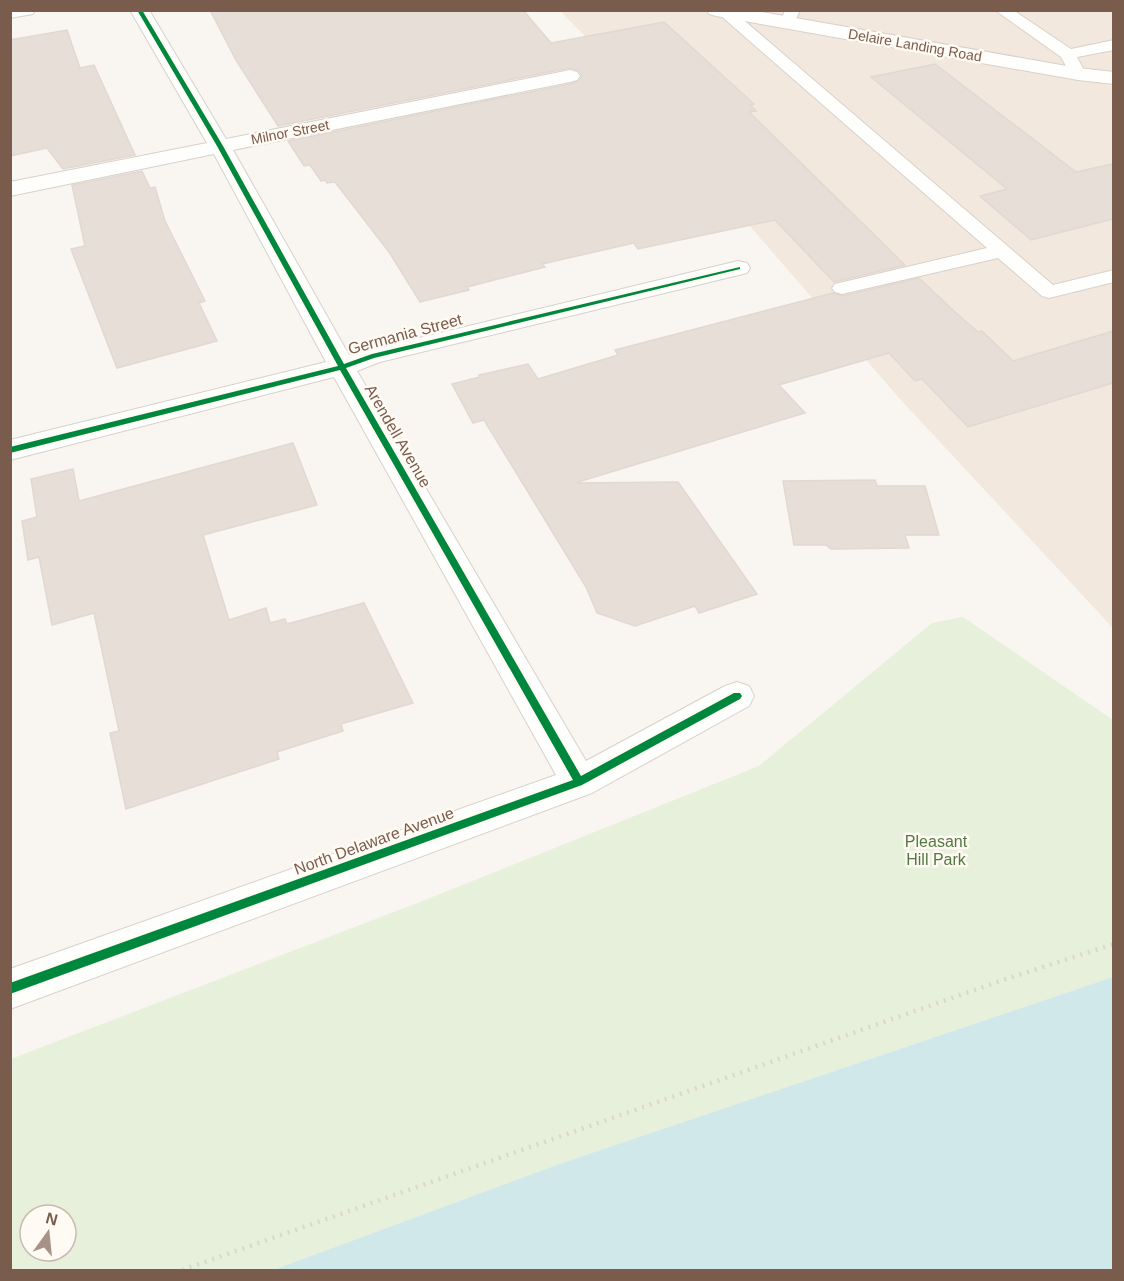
<svg xmlns="http://www.w3.org/2000/svg" width="1124" height="1281" font-family="Helvetica,sans-serif">
<rect width="100%" height="100%" fill="#f9f5f0"/>
<path fill="#f2e8de" d="M 560,11 L 1113,11 L 1113,628 L 900,399 L 583,34 Z"/>
<path fill="#e7f0db" fill-rule="evenodd" d="M 963,617 L 1113,720 L 1113,977 L 565,1162 L 273,1270 L 11,1270 L 11,1059 L 420,902 L 759,766 L 932,623 ZM 30,1215 L 66,1215 L 66,1251 L 30,1251 Z"/>
<path fill="#d0e8ea" d="M 1113,977 L 1113,1270 L 273,1270 L 565,1162 Z"/>
<path fill="#e6ded7" stroke="#e2d8d2" stroke-width="1.5" d="M 210,10 L 523,10 L 551,43 L 664,22 L 754,104 L 750,105 L 756,111 L 749,112 L 905,265 L 834,282 L 775,220 L 638,249 L 634,243 L 542,264 L 545,267 L 467,287 L 469,290 L 420,302 L 389,252 L 335,182 L 327,183 L 325,180 L 321,181 L 310,165 L 304,166 L 288,141 L 570,84 L 579,81 L 582,75 L 578,70 L 570,68 L 278,126 L 236,60 Z
M 67,30 L 80,68 L 94,65 L 135,155 L 63,169 L 47,148 L 10,156 L 10,40 Z
M 935,64 L 1076,172 L 1113,164 L 1113,219 L 1031,240 L 980,196 L 1007,189 L 871,77 Z
M 142,171 L 150,188 L 155,187 L 165,221 L 205,301 L 199,303 L 217,341 L 117,368 L 71,249 L 85,246 L 72,185 Z
M 919,278 L 956,313 L 978,332 L 982,331 L 1013,361 L 1113,331 L 1113,383 L 968,427 L 922,379 L 915,381 L 889,353 L 779,385 L 805,413 L 578,482 L 578,483 L 678,482 L 757,594 L 699,613 L 695,606 L 635,626 L 597,613 L 586,587 L 484,420 L 473,423 L 452,384 L 480,377 L 479,375 L 528,364 L 538,379 L 618,355 L 615,350 L 833,293 L 843,296 Z
M 293,443 L 317,505 L 203,535 L 229,620 L 266,608 L 270,623 L 285,619 L 287,624 L 364,603 L 413,703 L 341,724 L 343,731 L 277,752 L 279,759 L 126,809 L 110,733 L 119,731 L 94,613 L 52,625 L 39,557 L 28,560 L 22,521 L 37,517 L 31,479 L 73,469 L 79,501 Z
M 875,480 L 877,486 L 925,486 L 939,535 L 905,535 L 909,548 L 831,549 L 826,545 L 794,545 L 783,481 Z"/>
<g fill="none" stroke-linecap="round" stroke-linejoin="round">
<g stroke="#d7d1cb" stroke-width="2">
<path id="lane" d="M 718,10 L 732,10 L 1053,285 L 1114,270 L 1114,282 L 1049,298 L 1042,296 L 998,258 L 842,294 L 835,292 L 832,288 L 835,284 L 987,248 L 720,15 Z
M 785,10 L 800,10 L 793,26 L 783,26 L 780,23 Z
M 995,10 L 1013,10 L 1071,49 L 1114,40 L 1114,50 L 1077,57 L 1086,74 L 1078,79 L 1072,77 L 1061,57 Z"/>
</g>
<g stroke="#d7d1cb" stroke-width="2">
<path id="street" d="M 10,10 L 35,10 L 33,14 L 10,18 Z
M 130,10 L 149,10 L 226,139 L 570,70 L 577,72 L 580,76 L 577,80 L 570,82 L 233,150 L 349,355 L 738,261 L 747,263 L 750,268 L 747,273 L 380,362 L 357,371 L 586,761 L 725,686 L 737,682 L 749,686 L 754,696 L 749,706 L 592,793 L 10,1009 L 10,969 L 556,775 L 334,377 L 10,460 L 10,440 L 326,362 L 214,154 L 10,196 L 10,182 L 207,143 Z
M 707,10 L 750,10 L 1078,68 L 1114,72 L 1114,84 L 1078,80 L 716,16 L 709,14 Z"/>
</g>
<path stroke="#dcd5d0" stroke-width="4.5" stroke-dasharray="2 6" stroke-linecap="butt" d="M 182,1270 L 1000,981 L 1114,944"/>
<use href="#lane" fill="#fefefd" fill-rule="evenodd"/>
<use href="#street" fill="#fefefd" fill-rule="evenodd"/>
<g stroke="#fffaf3" stroke-width="4">
<path id="cycleway" d="M 137,10 L 142,10 L 223,146 L 344,364 L 372,354 L 740,267 L 740,269 L 374,358 L 346,368 L 581,776 L 734,693 L 740,693 L 742,696 L 740,699 L 582,785 L 10,994 L 10,983 L 573,780 L 340,370 L 10,453 L 10,447 L 338,366 L 217,146 Z"/>
</g>
<use href="#cycleway" fill="#00873e" fill-rule="evenodd"/>
</g>
<g text-anchor="middle" dominant-baseline="central" stroke-width="5" stroke-linejoin="round" paint-order="stroke">
<g font-size="14" fill="#7a5c4d" stroke="#fffaf3">
<text transform="translate(915 45) rotate(10)">Delaire Landing Road</text>
<text transform="translate(290 132) rotate(-11)">Milnor Street</text>
</g>
<g font-size="16" fill="#7a5c4d" stroke="#fffaf3">
<text transform="translate(405 334) rotate(-15)">Germania Street</text>
<text transform="translate(398 436) rotate(60)">Arendell Avenue</text>
<text transform="translate(374 841) rotate(-20)">North Delaware Avenue</text>
</g>
<g font-size="16" fill="#537a41" stroke="#fffaf3">
<text x="936" y="841">Pleasant<tspan x="936" dy="18">Hill Park</tspan></text>
</g>
</g>
<rect width="1124" height="1281" fill="none" stroke="#7a5c4d" stroke-width="24"/>
<g transform="translate(48 1233) rotate(15)"><circle r="28" fill="#fffaf3" stroke="#cabbb1" stroke-width="1.5"/>
<path d="M0-4.5L10 22L0 15L-10 22Z" fill="#a69286"/>
<text y="-9" font-size="16" font-weight="bold" text-anchor="middle" fill="#7a5c4d">N</text>
</g>
</svg>
